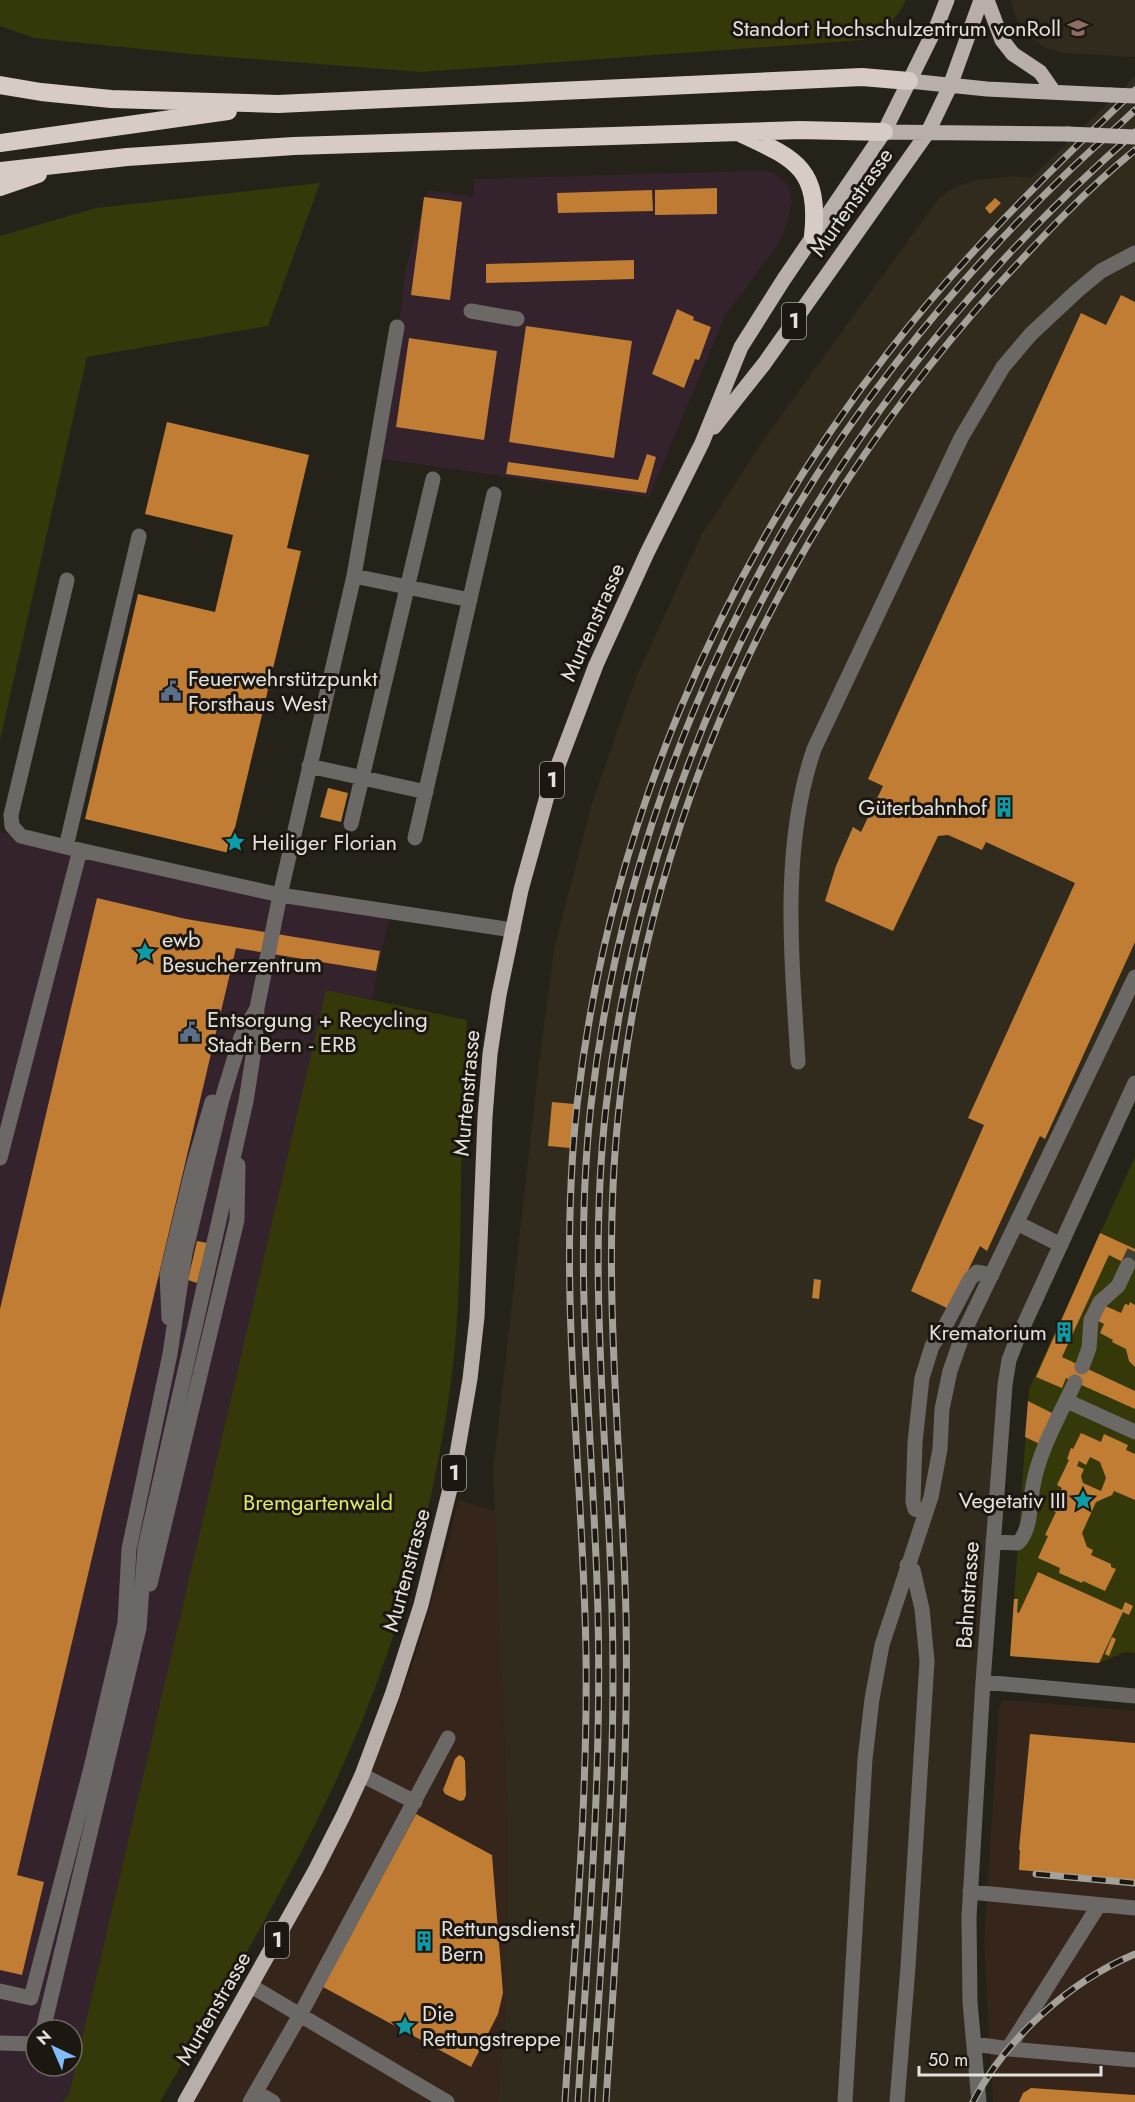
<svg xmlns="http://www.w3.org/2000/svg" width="1135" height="2102" font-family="Jost,sans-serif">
<rect width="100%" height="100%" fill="#25221a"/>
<path fill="#35251b" d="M 458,1500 L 495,1511 L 508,1830 L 507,1995 L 498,2102 L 190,2102 L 350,1815 L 392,1719 L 413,1663 L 445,1556 Z
M 1007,1700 L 1135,1711 L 1135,2102 L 993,2102 L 984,1942 L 999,1708 L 1002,1701 Z"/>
<path fill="#34232d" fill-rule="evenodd" d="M 756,171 L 772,172 L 777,175 L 788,185 L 792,202 L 786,227 L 779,243 L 725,316 L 649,497 L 376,458 L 402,304 L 405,271 L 428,190 L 474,197 L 474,179 Z
M 0,832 L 276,893 L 390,913 L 372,999 L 326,990 L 69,2094 L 62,2102 L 0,2102 ZM 36,2030 L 72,2030 L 72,2066 L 36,2066 Z"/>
<path fill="#312b1e" d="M 1010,0 L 1135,0 L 1135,57 L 1064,53 L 1044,47 L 1032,39 L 1019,25 Z
M 1135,76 L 1135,1083 L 1016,1342 L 969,1917 L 979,2102 L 498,2102 L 507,1995 L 508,1830 L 493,1471 L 539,1063 L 554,950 L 591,806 L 637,675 L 701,536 L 762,442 L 939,198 L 955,187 L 975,180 L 1016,176 L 1031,178 Z"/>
<path fill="#35390a" d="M 0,0 L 906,0 C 898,19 881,33 862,40 L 421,72 L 201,55 L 34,38 L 0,26 Z
M 320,183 L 268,326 L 87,357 L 0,740 L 0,236 L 96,208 Z
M 326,990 L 467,1020 C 464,1074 462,1127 461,1181 C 460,1248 460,1315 451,1382 C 432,1521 393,1662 332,1789 C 282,1897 219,1999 160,2102 L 62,2102 L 69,2094 Z
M 1135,1157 L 1135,1653 L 1125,1652 L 1099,1663 L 1010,1656 L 1029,1389 Z"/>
<path fill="#c17d33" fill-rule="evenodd" d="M 717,188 L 717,214 L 655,215 L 655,190 Z
M 652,190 L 653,211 L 558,213 L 557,193 Z
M 424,197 L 462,202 L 450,300 L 411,295 Z
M 995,198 L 1001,203 L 990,214 L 985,208 Z
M 634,260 L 634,279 L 486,283 L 486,264 Z
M 1121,295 L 1135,302 L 1135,942 L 1045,1139 L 1040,1136 L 987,1251 L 980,1246 L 949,1309 L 911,1291 L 984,1125 L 968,1118 L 1075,883 L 986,842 L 982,850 L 948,835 L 938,836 L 893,931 L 825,901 L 836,866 L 853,827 L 861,832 L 883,786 L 868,779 L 1081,313 L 1106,325 Z
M 677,309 L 694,317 L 693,320 L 711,327 L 699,360 L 695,359 L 684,388 L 652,374 Z
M 526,326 L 632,341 L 614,458 L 509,442 Z
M 409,338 L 497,351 L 484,440 L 396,427 Z
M 167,422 L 309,455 L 287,548 L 301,551 L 229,853 L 85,819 L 138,594 L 215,612 L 233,535 L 145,514 Z
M 647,454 L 656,457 L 646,493 L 506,474 L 508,462 L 638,480 Z
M 328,788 L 348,793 L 341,822 L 320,817 Z
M 97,898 L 186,919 L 380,951 L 376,971 L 236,948 L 17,1875 L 44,1882 L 22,1975 L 0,1970 L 0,1309 Z
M 552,1102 L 574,1104 L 570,1148 L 548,1146 Z
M 1100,1233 L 1135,1249 L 1135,1268 L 1109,1255 L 1062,1357 L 1135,1391 L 1135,1409 L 1066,1378 L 1062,1388 L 1036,1377 Z
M 197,1241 L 207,1243 L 197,1283 L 188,1280 Z
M 814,1279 L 821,1280 L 819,1299 L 812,1298 Z
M 1130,1302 L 1135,1305 L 1135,1367 L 1129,1361 L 1126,1349 L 1112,1342 L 1113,1340 L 1100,1333 L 1104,1324 L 1094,1319 L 1101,1304 L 1121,1313 L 1125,1304 L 1129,1305 Z
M 1028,1401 L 1056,1415 L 1042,1445 L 1025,1437 Z
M 1081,1433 L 1101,1442 L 1104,1434 L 1128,1445 L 1126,1450 L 1135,1454 L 1135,1500 L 1114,1491 L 1112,1495 L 1096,1502 L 1082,1533 L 1087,1547 L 1093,1550 L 1091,1555 L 1111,1564 L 1111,1567 L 1116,1569 L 1105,1591 L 1083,1581 L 1082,1583 L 1059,1573 L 1060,1568 L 1038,1558 L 1048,1536 L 1045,1535 L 1056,1512 L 1051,1510 L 1062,1488 L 1057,1485 L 1069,1460 L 1067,1459 L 1071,1448 L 1073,1449 ZM 1090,1457 L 1100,1462 L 1106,1478 L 1101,1491 L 1083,1483 L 1081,1476 L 1084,1469 L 1077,1466 L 1079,1461 L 1086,1465 Z
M 1038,1572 L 1122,1610 L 1125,1602 L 1133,1606 L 1129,1615 L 1123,1612 L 1099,1663 L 1010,1656 L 1014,1599 L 1018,1599 L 1017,1612 L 1019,1613 Z
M 1112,1637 L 1116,1639 L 1109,1656 L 1105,1654 Z
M 1030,1734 L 1135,1743 L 1135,1880 L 1019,1870 L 1020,1851 L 1019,1849 Z
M 459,1755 L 463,1757 L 465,1761 L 466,1795 L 464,1800 L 460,1801 L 445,1794 L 443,1790 L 455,1759 Z
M 416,1814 L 492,1855 L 503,1993 L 498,2014 L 471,2067 L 323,1987 Z
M 1031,2088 L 1135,2095 L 1135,2102 L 1019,2102 L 1023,2093 Z"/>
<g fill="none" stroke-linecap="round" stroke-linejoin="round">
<path stroke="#423f37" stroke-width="15" stroke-dasharray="15 8" stroke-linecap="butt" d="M 1128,1265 L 1135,1250"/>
<path stroke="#6c6866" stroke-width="15" d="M 471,311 L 517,319
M 354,576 L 470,600
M 67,580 L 11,815 L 12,826 L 21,836 L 66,847 L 280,895 L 513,930
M 309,766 L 426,792
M 351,824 L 433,479
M 415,838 L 494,494
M 66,847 L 139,536
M 257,1008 L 280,895 L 354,576 L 397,327
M 798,1062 C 792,958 780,849 814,749 L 961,438 L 1003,367 L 1031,334 L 1077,291 L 1101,271 L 1135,253
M 0,1158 L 80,850
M 1017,1223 L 1061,1245
M 169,1318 L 167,1274 L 193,1167 L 212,1102
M 1082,1367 L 1089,1348 L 1091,1320 L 1100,1302 L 1118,1286 L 1128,1265
M 1067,1401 L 1135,1432
M 925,1513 L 915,1509 L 913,1502 L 915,1442 L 922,1378 L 932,1346 L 943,1330 L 970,1279 L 977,1272 L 992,1275
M 993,1542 L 1018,1543 C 1032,1528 1029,1505 1033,1486 C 1039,1450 1060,1415 1075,1382
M 150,1584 L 237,1220 L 238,1165
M 983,1682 L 1135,1696
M 362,1775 L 415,1802
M 970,1892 L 1135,1908
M 251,1986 L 447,2102
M 0,1991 L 31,1998 L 91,1768 L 125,1623 L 129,1549 L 170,1354 L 185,1253 L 222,1099 L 241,1037 L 257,1008 L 255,1044 L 246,1101 L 145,1548 L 139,1628 L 43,2030
M 0,2043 L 36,2044
M 974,2044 L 1010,2049 L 1135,2060
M 1008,2049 L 1099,1905
M 256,2092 L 273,2102
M 250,2102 L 300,2015 L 448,1738
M 845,2102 L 865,1759 L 872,1699 L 882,1645 L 931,1497 L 940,1449 L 942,1409 L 950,1371 L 963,1334 L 1135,977
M 897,2102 L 908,1967 L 927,1661 L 922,1609 L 913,1570 L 907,1565
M 979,2102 L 970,2002 L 969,1917 L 983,1682 L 1005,1385 L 1009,1360 L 1016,1342 L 1135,1083"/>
<path stroke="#b8afaa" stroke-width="15" d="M 987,0 L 1002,40 L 1013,54 L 1040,72 L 1054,92
M 909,81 L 987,89 L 1111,95
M 884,132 L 1068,134
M 714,427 L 764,364 L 928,132 L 950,86 L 981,0
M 185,2102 L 315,1871 L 343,1816 L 362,1775 L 392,1695 L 421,1605 L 453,1477 L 470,1379 L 477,1317 L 485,1117 L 490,1054 L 499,995 L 521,890 L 549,789 L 596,665 L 647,553 L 702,443 L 741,347 L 784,279 L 884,132 L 938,23 L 947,0"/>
<path stroke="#d6cbc5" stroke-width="18" d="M 0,85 L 41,92 L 111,99 L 278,104 L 862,77 L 909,81
M 742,134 C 796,159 820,169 813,236
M 0,143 L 228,111
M 0,171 L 127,157 L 294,146 L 800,130 L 884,132
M 0,187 L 38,174"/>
<g stroke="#a4a19b" stroke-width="7">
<path id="rail" d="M 1036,1874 L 1135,1883
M 565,2102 C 574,1953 588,1802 586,1653 C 583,1470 557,1287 577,1105 C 608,832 719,570 887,354 C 961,258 1047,173 1135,90
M 578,2102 C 588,1940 602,1777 598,1614 C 594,1445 572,1275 591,1105 C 622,835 730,576 897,362 C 950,294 1009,228 1071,169 C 1092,149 1114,130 1135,110
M 592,2102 C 602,1938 617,1774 612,1610 C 608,1442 587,1274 606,1107 C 649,722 846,385 1135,132
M 606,2102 C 616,1940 629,1778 626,1615 C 622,1449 601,1284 618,1118 C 649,806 790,515 999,284 C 1042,237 1086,190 1135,150
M 973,2102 C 1006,2038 1069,1982 1135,1954"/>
</g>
<use href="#rail" stroke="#1c1811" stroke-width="4.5" stroke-dasharray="14" stroke-linecap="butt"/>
<path stroke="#b8afaa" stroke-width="15" d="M 1111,95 L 1135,96
M 1068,134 L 1135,137"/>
</g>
<defs>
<g id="university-bare" transform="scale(1.62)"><path d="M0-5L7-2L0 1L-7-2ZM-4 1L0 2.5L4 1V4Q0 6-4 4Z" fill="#8d6e63" stroke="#1c1811" stroke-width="2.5" paint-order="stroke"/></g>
<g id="civic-bare" transform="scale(1.62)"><path d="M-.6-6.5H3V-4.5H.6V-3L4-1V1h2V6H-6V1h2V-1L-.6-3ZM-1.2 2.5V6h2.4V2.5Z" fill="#5c6f8a" stroke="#1c1811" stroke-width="2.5" paint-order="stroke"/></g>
<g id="building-bare" transform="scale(1.62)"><path d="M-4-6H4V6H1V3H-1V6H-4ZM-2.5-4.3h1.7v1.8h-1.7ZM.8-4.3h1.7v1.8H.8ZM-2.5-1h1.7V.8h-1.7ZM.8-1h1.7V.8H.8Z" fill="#0f9aa8" stroke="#1c1811" stroke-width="2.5" paint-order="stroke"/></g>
<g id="sight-bare" transform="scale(1.62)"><path d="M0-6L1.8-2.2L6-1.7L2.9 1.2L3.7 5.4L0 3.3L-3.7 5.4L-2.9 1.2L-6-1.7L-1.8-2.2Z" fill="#0f9aa8" stroke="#1c1811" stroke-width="2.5" paint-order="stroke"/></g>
</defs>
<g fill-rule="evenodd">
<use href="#university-bare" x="1078" y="28"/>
<use href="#civic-bare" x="171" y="691"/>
<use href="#building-bare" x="1004" y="807"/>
<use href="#sight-bare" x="235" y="842"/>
<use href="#sight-bare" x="145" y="952"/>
<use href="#civic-bare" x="190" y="1032"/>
<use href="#building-bare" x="1064" y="1332"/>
<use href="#sight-bare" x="1083" y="1500"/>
<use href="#building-bare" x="424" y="1941"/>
<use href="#sight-bare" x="405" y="2026"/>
</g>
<g text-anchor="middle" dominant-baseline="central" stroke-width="6" stroke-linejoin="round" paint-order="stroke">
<g fill="#1c1811" stroke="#a9a5a0" stroke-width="1.5">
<rect x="782" y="303" width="24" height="36" rx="4.5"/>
<rect x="540" y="762" width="24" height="36" rx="4.5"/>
<rect x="442" y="1455" width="24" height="36" rx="4.5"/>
<rect x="265" y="1922" width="24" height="36" rx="4.5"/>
</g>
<g font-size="21" font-weight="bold" fill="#e5e2dd">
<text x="794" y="321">1</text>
<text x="552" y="780">1</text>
<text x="454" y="1473">1</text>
<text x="277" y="1940">1</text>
</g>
<g font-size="22" fill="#e5e2dd" stroke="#1c1811" text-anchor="start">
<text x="1061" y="28" text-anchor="end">Standort Hochschulzentrum vonRoll</text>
<text x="188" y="678">Feuerwehrstützpunkt<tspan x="188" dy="25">Forsthaus West</tspan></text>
<text x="987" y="807" text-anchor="end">Güterbahnhof</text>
<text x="252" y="842">Heiliger Florian</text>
<text x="162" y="939">ewb<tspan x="162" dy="25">Besucherzentrum</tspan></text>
<text x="207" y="1019">Entsorgung + Recycling<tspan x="207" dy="25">Stadt Bern - ERB</tspan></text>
<text x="1047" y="1332" text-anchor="end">Krematorium</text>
<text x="1066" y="1500" text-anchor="end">Vegetativ III</text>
<text x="441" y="1928">Rettungsdienst<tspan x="441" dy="25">Bern</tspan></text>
<text x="422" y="2013">Die<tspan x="422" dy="25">Rettungstreppe</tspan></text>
</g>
<g font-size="22" fill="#e5e2dd" stroke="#1c1811">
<text transform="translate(851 202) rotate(-55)">Murtenstrasse</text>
<text transform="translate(592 622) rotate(-66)">Murtenstrasse</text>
<text transform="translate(466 1093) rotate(-85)">Murtenstrasse</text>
<text transform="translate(406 1570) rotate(-75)">Murtenstrasse</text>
<text transform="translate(967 1595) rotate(-86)">Bahnstrasse</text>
<text transform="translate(213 2008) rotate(-60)">Murtenstrasse</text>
</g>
<g font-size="22" fill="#dde96a" stroke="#1c1811">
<text x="318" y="1502">Bremgartenwald</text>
</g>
</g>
<g transform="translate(54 2048) rotate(316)"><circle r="28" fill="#1c1811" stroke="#6c6963" stroke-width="1.5"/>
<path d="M0-4.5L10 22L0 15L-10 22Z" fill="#83bcfb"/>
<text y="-9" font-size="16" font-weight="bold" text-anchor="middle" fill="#e5e2dd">N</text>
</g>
<path d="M919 2066v9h182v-9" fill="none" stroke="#e5e2dd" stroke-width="3"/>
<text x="928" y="2066" font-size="18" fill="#e5e2dd" stroke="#1c1811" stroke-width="4.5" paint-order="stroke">50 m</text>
</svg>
